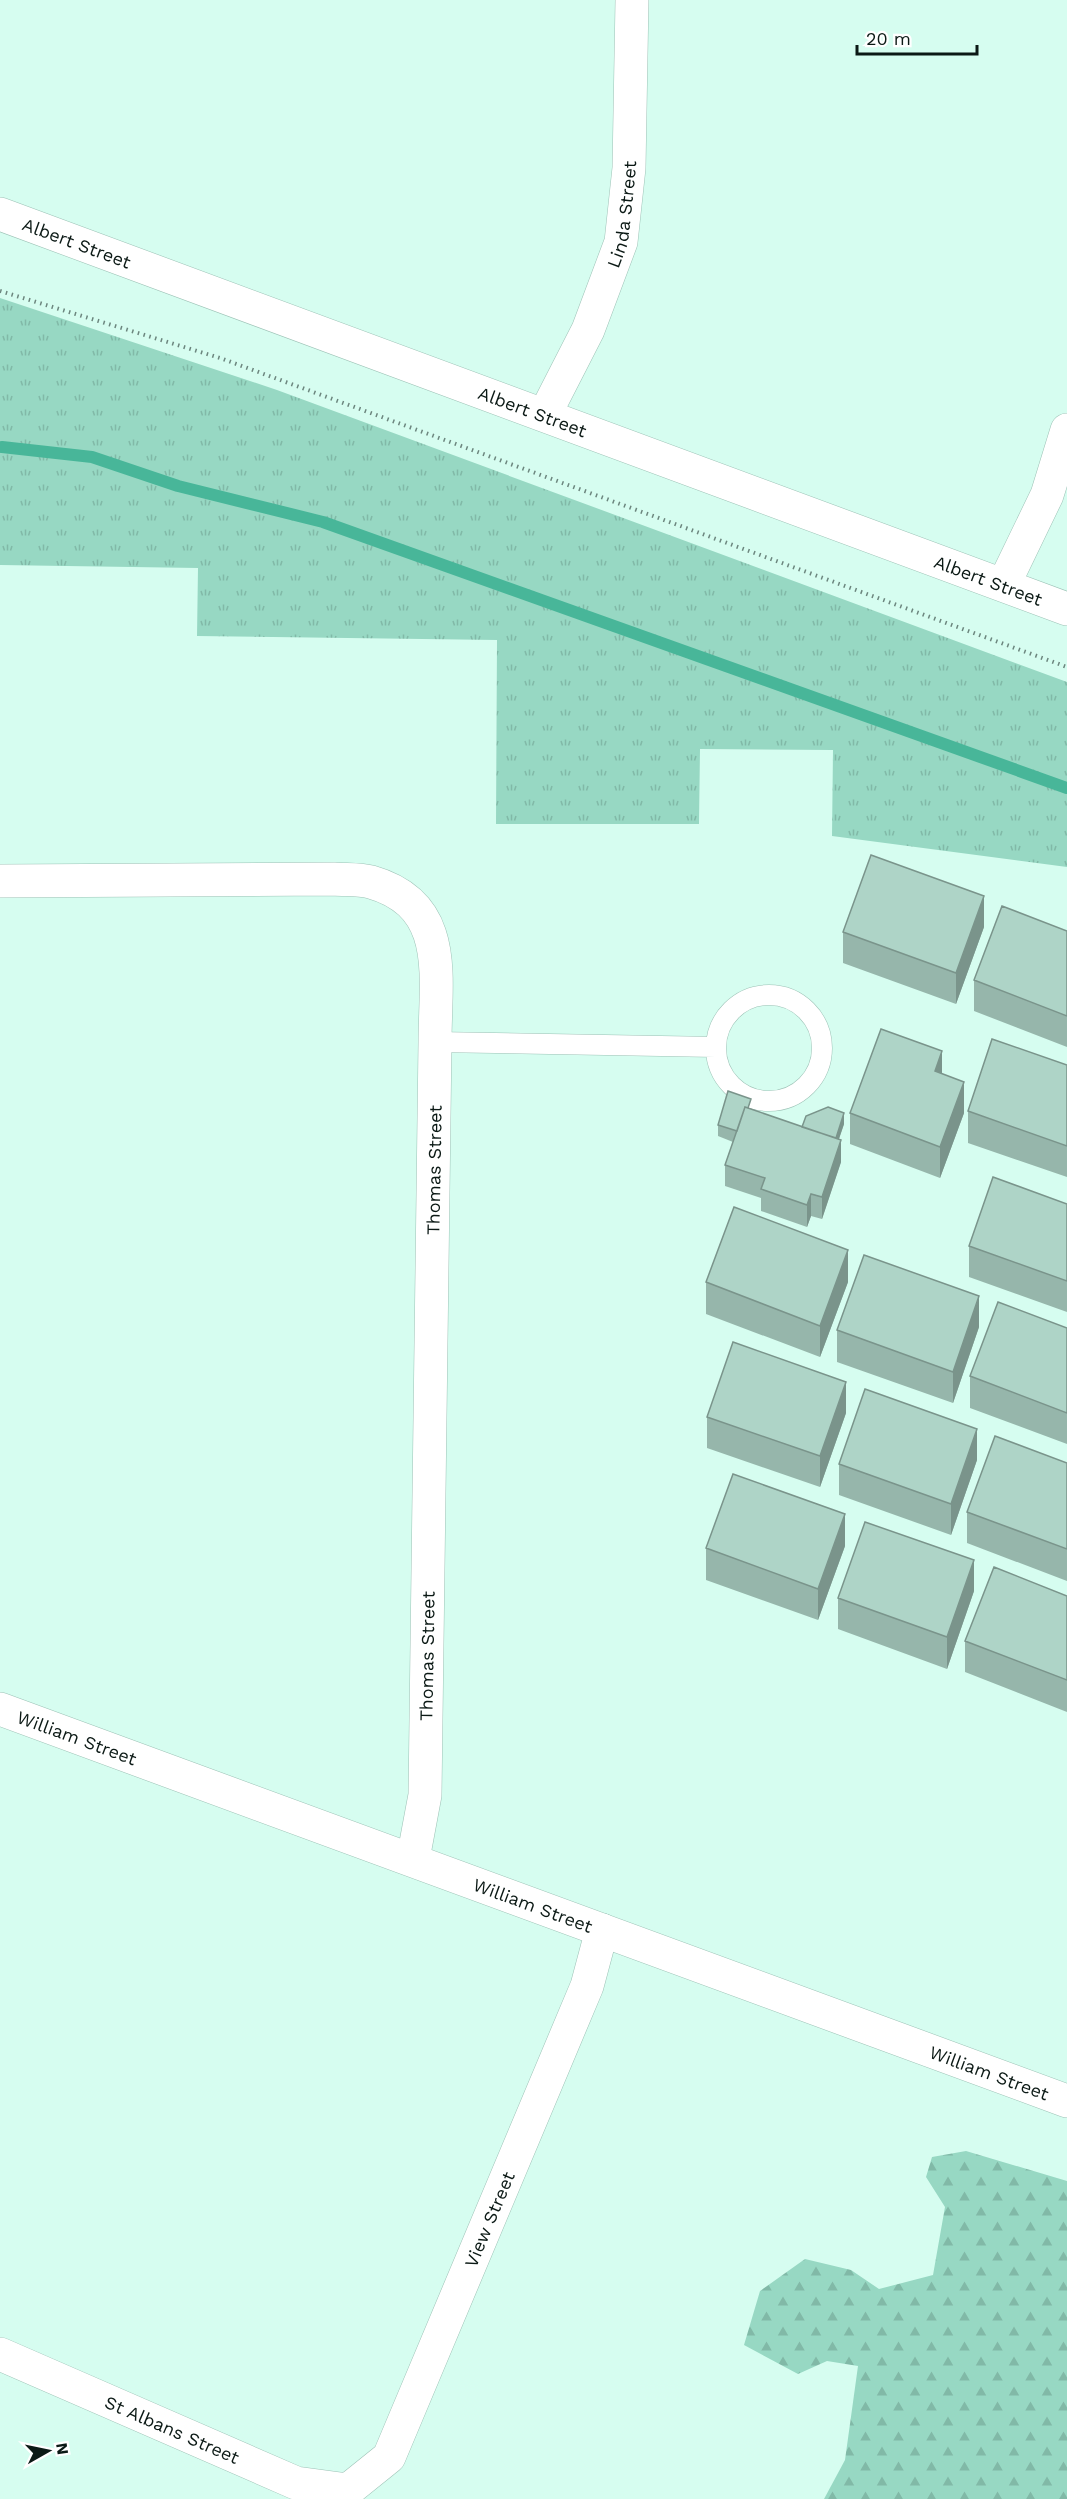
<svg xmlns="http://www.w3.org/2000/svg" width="1067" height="2499" font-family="'Work Sans',sans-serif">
<defs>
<pattern id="forest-firs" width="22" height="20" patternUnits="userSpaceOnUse" patternTransform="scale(1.5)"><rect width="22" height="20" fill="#97d8c3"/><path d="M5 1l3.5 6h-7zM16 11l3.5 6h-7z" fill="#81b9a7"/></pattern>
<pattern id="park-tufts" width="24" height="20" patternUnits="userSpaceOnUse" patternTransform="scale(1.5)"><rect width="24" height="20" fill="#97d8c3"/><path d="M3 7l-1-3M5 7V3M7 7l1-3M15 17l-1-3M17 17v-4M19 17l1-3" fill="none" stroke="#81b9a7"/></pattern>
</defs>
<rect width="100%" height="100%" fill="#d6fdf0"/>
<path fill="url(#forest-firs)" d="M 966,2151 L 1067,2181 L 1067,2499 L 824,2499 L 845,2460 L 858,2366 L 827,2361 L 798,2374 L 744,2345 L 760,2291 L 805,2259 L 851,2270 L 879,2289 L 933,2275 L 945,2207 L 926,2177 L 932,2157 Z"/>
<path fill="url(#park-tufts)" d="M 0,298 L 277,390 L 1067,682 L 1067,867 L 832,836 L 833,750 L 700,749 L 699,824 L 496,824 L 497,640 L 197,636 L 198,568 L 0,565 Z"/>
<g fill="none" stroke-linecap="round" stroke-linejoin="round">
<path stroke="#48b699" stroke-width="12" d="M 2,447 L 92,457 L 178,486 L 323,522 L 1067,788"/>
<g stroke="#9dc2b6" stroke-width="21">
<path id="service" d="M716 1048a53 53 0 1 1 106 0a53 53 0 1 1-106 0Z
M 435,1042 L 716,1047"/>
</g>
<g stroke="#9dc2b6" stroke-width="34">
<g id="minor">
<path id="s1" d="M 0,214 L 1067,609"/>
<path id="s2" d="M 545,414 L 588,330 L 621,242 L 629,168 L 632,0"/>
<path d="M 1004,584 L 1047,495 L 1067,430"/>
<path d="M 0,881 L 334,879 C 346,880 360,879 371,882 C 451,905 435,977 435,1042 L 425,1795 L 413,1859"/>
<path id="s3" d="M 0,1709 L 1067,2101"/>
<path id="s4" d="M 0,2354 L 296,2483 L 348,2490 L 389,2457 L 587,1986 L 602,1930"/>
</g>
</g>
<path stroke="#6c867e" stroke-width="4" stroke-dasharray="1.5 4.5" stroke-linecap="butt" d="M 0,291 L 220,358 L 1067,667"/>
<use href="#service" stroke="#fff" stroke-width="20"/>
<use href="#minor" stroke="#fff" stroke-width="33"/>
</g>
<path fill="#96b6ab" d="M 984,927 L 956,1004 L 843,963 L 843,932 Z
M 1067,931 L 1067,1047 L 974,1011 L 974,980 Z
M 1067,1065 L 1067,1177 L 968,1143 L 968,1111 Z
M 942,1073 L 964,1113 L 940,1178 L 850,1144 L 850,1113 Z
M 751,1109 L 802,1127 L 844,1124 L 839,1139 L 841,1162 L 822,1219 L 811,1216 L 807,1227 L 761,1211 L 761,1198 L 725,1186 L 725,1165 L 733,1142 L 718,1136 L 718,1125 Z
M 1067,1204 L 1067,1312 L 969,1277 L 969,1246 Z
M 706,1282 L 848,1282 L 820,1357 L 706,1314 Z
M 979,1327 L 953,1403 L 837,1362 L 837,1330 Z
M 1067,1328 L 1067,1444 L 970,1408 L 970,1376 Z
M 846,1413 L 820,1487 L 707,1448 L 707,1417 Z
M 977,1460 L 951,1535 L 839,1495 L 839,1464 Z
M 1067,1463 L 1067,1581 L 967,1543 L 967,1512 Z
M 845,1546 L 818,1620 L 706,1580 L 706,1548 Z
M 974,1591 L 947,1669 L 838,1629 L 838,1598 Z
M 1067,1596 L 1067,1712 L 965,1672 L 965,1641 Z"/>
<path fill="#7a948b" d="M 984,896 L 984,927 L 956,1004 L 956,973 Z
M 942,1051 L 942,1082 L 935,1071 Z
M 964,1082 L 964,1113 L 940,1178 L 940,1147 Z
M 844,1113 L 844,1124 L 832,1159 L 832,1148 Z
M 841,1140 L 841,1162 L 822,1219 L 822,1197 Z
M 811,1194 L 811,1216 L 807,1227 L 807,1205 Z
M 848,1250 L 848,1282 L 820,1357 L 820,1326 Z
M 979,1296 L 979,1327 L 953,1403 L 953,1372 Z
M 846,1382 L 846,1413 L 820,1487 L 820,1456 Z
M 977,1429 L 977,1460 L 951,1535 L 951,1504 Z
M 845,1514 L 845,1546 L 818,1620 L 818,1589 Z
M 974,1560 L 974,1591 L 947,1669 L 947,1637 Z"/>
<path fill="#aed4c7" stroke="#7a948b" stroke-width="1.5" d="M 871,855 L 984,896 L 956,973 L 843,932 Z
M 1002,906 L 1067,931 L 1067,1016 L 974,980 Z
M 881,1029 L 942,1051 L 935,1071 L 964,1082 L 940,1147 L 850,1113 Z
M 992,1039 L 1067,1065 L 1067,1146 L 968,1111 Z
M 728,1091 L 751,1099 L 748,1108 L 745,1107 L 737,1131 L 718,1125 Z
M 745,1107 L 841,1140 L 822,1197 L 811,1194 L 807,1205 L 761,1189 L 765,1178 L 725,1165 Z
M 828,1107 L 844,1113 L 836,1138 L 802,1127 L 806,1116 Z
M 993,1177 L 1067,1204 L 1067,1281 L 969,1246 Z
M 734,1207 L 848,1250 L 820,1326 L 706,1282 Z
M 864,1255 L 979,1296 L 953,1372 L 837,1330 Z
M 998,1302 L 1067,1328 L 1067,1413 L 970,1376 Z
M 733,1342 L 846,1382 L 820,1456 L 707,1417 Z
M 865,1389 L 977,1429 L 951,1504 L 839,1464 Z
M 995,1436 L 1067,1463 L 1067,1549 L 967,1512 Z
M 733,1474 L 845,1514 L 818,1589 L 706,1548 Z
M 865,1522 L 974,1560 L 947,1637 L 838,1598 Z
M 994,1567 L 1067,1596 L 1067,1680 L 965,1641 Z"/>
<g text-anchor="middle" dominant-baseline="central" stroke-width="6" stroke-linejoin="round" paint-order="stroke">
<g font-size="18" fill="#0b1915" stroke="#fff">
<text stroke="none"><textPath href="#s2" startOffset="216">Linda Street</textPath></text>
<text stroke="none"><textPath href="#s1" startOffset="82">Albert Street</textPath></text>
<text stroke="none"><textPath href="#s1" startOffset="568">Albert Street</textPath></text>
<text stroke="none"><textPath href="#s1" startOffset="1054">Albert Street</textPath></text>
<text transform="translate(434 1170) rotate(-89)">Thomas Street</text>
<text transform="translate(427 1656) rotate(-89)">Thomas Street</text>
<text stroke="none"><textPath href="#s3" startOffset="82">William Street</textPath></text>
<text stroke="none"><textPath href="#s3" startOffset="568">William Street</textPath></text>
<text stroke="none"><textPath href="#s3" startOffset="1054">William Street</textPath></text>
<text stroke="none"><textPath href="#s4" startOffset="686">View Street</textPath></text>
<text stroke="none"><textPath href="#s4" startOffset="188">St Albans Street</textPath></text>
</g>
</g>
<g transform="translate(48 2451) rotate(81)" stroke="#ffffff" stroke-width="4.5" paint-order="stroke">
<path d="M0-4.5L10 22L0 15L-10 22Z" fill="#0b1915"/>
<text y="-9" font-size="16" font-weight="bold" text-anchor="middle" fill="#0b1915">N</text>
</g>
<path d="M857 45v9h120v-9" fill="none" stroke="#0b1915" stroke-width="3"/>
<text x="866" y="45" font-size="18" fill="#0b1915" stroke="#ffffff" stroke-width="4.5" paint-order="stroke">20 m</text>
</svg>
